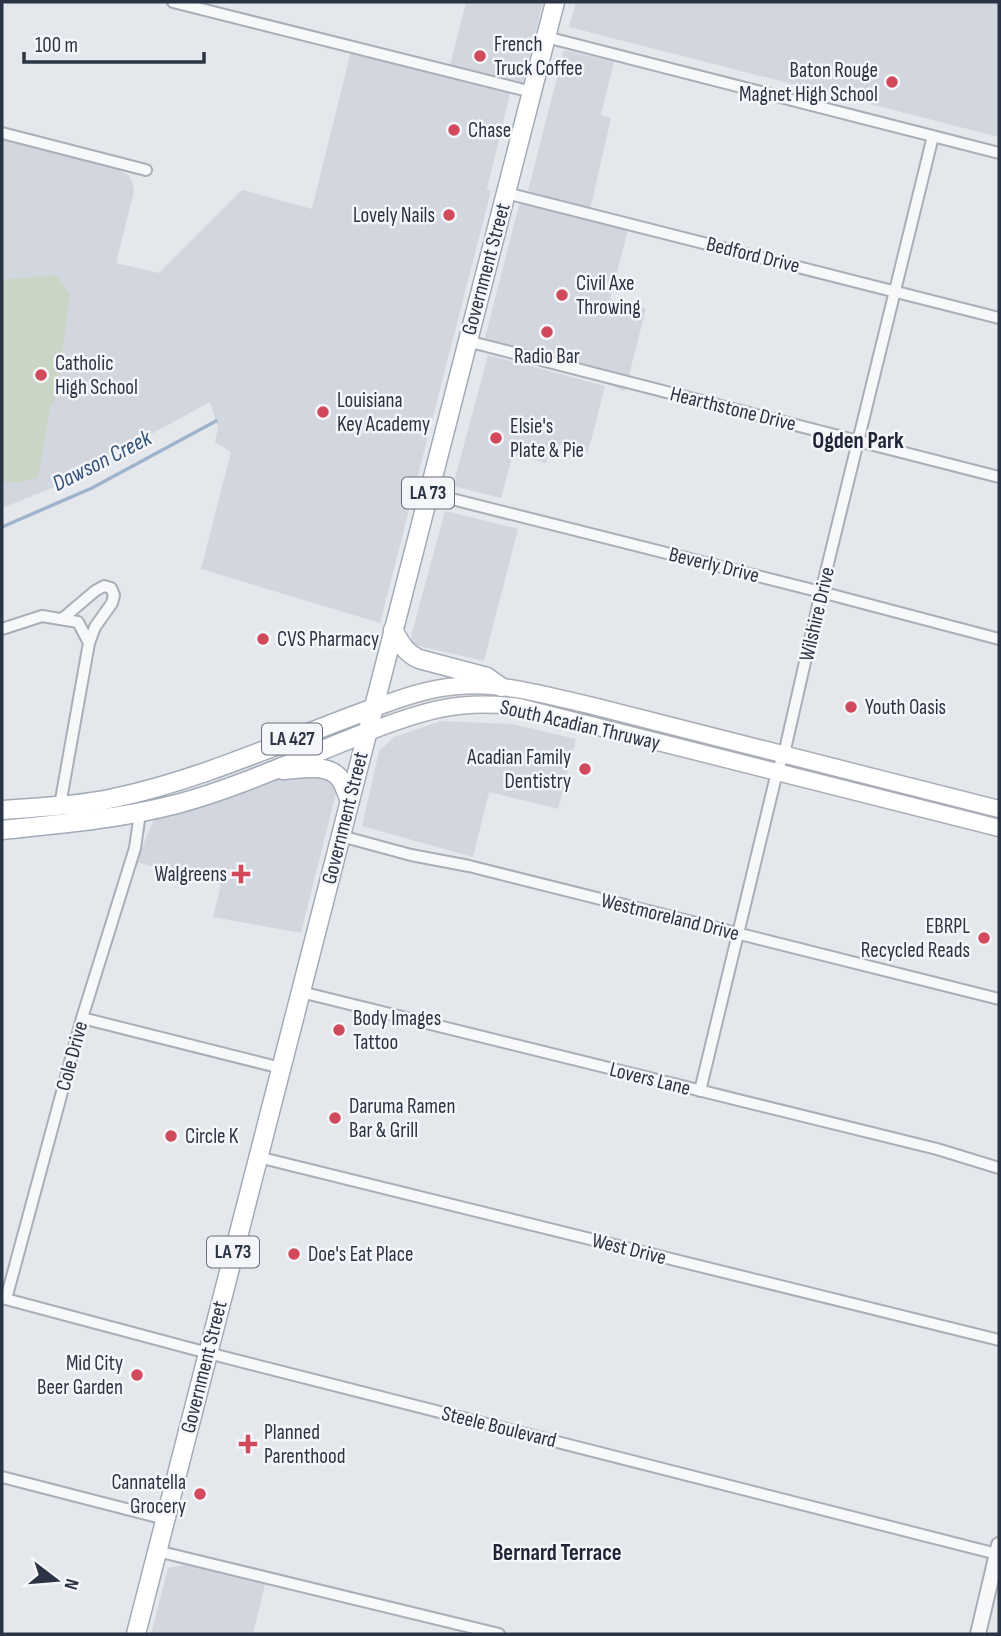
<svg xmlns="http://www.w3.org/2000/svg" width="1001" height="1636" font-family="'Sofia Sans Condensed',sans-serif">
<rect width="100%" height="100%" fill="#e4e7ec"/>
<path fill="#d2d6de" d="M 466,2 L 543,2 L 523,82 L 450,65 Z
M 576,2 L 999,2 L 999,137 L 569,27 Z
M 564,50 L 614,62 L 601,115 L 611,118 L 590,210 L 528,191 Z
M 351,51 L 510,94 L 487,189 L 491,191 L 380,623 L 201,569 L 231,452 L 215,442 L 218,428 L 210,402 L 52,488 L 2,508 L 2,140 L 117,169 L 128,175 L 132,180 L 134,191 L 116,263 L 159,273 L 242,190 L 312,209 Z
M 523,204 L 628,230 L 610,299 L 646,308 L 625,391 L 485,338 L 519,205 Z
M 488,355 L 605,386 L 588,452 L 552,443 L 546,463 L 513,454 L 501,498 L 453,486 Z
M 445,511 L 518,529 L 484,661 L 415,645 L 410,640 Z
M 441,721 L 512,724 L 576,739 L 558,809 L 489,792 L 473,857 L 362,826 L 379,751 L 394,737 Z
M 320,774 L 338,785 L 301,933 L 213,917 L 221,885 L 136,862 L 155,817 L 272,779 Z
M 190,1564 L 265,1584 L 253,1634 L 151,1634 L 168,1568 Z"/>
<path fill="#c9d6c5" d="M 56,275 L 70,294 L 55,401 L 50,406 L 38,477 L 19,483 L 2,481 L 2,280 Z"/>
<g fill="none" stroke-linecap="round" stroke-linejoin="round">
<path stroke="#9fb4cc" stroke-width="3.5" d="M 2,527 L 92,488 L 216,421"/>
<g stroke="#a9aeb7" stroke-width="14">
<path id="minor" d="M 173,2 L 532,92
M 546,37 L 999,153
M 2,133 L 146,170
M 506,193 L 999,318
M 467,341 L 999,477
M 428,493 L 821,592 L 999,639
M 62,619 L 95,591 L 104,586 L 111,588 L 114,595 L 112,603 L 95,627 L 89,643
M 2,629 L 42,616 L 78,622 L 89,643 L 60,805
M 341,836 L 411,855 L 469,866 L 999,999
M 301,992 L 937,1149 L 999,1168
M 82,1018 L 281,1068
M 700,1091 L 777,772 L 784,754 L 821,592 L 933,136
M 258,1157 L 999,1340
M 2,1298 L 208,1353 L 997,1554
M 6,1299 L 82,1018 L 135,848 L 140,813
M 2,1477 L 165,1519
M 157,1551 L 499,1634"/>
</g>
<g stroke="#a9aeb7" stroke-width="18">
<path id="tertiary" d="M 978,1634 L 999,1545"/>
</g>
<g stroke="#a9aeb7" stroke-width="19">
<path id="secondary" d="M 374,708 C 401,698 429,688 458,686 C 503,682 549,696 593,706 L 999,809
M 368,732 C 422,711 460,699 519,707 L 999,828"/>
</g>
<g stroke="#a3abb8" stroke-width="21">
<path id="primary" d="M 393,630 C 400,642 405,653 419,659 L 487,677 L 501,687
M 283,770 C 302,769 329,762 341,780 C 345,787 347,794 350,801
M 2,810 C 39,807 78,806 114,798 C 204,779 288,739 374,708
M 2,830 C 61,824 119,819 177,804 C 241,787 305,756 368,732
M 136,1634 L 555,2"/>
</g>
<use href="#minor" stroke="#f7f8fa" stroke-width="10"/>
<use href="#tertiary" stroke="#f7f8fa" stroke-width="14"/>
<use href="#secondary" stroke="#fff" stroke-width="16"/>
<use href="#primary" stroke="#fff" stroke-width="18"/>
</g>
<g fill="#d1495b" stroke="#f4f6f9" stroke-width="2.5">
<circle cx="480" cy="56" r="7"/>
<circle cx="892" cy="82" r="7"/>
<circle cx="454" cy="130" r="7"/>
<circle cx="449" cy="215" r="7"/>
<circle cx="562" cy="295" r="7"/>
<circle cx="547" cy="332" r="7"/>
<circle cx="41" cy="375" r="7"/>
<circle cx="323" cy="412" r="7"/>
<circle cx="496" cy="438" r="7"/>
<circle cx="263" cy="639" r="7"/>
<circle cx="851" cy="707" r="7"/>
<circle cx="585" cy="769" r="7"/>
<path d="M237.5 863.5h7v7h7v7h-7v7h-7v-7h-7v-7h7z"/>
<circle cx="984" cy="938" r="7"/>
<circle cx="339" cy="1030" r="7"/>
<circle cx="335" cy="1118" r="7"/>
<circle cx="171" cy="1136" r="7"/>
<circle cx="294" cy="1254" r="7"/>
<circle cx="137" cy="1375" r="7"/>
<path d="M244.5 1433.5h7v7h7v7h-7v7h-7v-7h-7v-7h7z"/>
<circle cx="200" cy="1494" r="7"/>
</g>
<g text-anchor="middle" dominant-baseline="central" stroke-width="5" stroke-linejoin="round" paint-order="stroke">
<g fill="#f4f6f9" stroke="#676e7b" stroke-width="2">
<rect x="402" y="477.5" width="52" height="31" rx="5"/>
<rect x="262" y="723.5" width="60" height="31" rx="5"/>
<rect x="207" y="1236.5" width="52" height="31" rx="5"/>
</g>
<g font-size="19" font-weight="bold" fill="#2b3445">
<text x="428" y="493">LA 73</text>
<text x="292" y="739">LA 427</text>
<text x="233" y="1252">LA 73</text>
</g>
<g font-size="21" fill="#2b3445" stroke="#f4f6f9" text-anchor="start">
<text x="494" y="44">French<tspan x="494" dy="24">Truck Coffee</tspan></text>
<text x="878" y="70" text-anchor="end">Baton Rouge<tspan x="878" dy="24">Magnet High School</tspan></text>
<text x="468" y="130">Chase</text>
<text x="435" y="215" text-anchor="end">Lovely Nails</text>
<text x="576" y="283">Civil Axe<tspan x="576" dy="24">Throwing</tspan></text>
<text x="547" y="356" text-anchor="middle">Radio Bar</text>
<text x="55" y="363">Catholic<tspan x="55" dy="24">High School</tspan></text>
<text x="337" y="400">Louisiana<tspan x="337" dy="24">Key Academy</tspan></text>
<text x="510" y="426">Elsie's<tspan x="510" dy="24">Plate &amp; Pie</tspan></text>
<text x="277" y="639">CVS Pharmacy</text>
<text x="865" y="707">Youth Oasis</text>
<text x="571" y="757" text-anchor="end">Acadian Family<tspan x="571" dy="24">Dentistry</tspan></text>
<text x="227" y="874" text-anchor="end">Walgreens</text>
<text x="970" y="926" text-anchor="end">EBRPL<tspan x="970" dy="24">Recycled Reads</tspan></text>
<text x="353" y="1018">Body Images<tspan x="353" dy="24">Tattoo</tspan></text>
<text x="349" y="1106">Daruma Ramen<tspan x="349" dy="24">Bar &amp; Grill</tspan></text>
<text x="185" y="1136">Circle K</text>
<text x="308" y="1254">Doe's Eat Place</text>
<text x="123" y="1363" text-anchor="end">Mid City<tspan x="123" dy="24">Beer Garden</tspan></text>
<text x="264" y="1432">Planned<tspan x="264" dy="24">Parenthood</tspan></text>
<text x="186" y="1482" text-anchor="end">Cannatella<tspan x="186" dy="24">Grocery</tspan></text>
</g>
<g font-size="21" fill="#2b3445" stroke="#f4f6f9">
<text transform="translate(753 255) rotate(14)">Bedford Drive</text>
<text transform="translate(486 269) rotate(-75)">Government Street</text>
<text transform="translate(733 409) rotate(14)">Hearthstone Drive</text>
<text transform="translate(714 565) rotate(14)">Beverly Drive</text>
<text transform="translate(817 614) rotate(-77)">Wilshire Drive</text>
<text transform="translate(580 725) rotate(13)">South Acadian Thruway</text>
<text transform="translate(345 818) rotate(-76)">Government Street</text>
<text transform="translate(670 917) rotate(14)">Westmoreland Drive</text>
<text transform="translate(72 1056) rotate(-75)">Cole Drive</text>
<text transform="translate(650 1079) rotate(14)">Lovers Lane</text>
<text transform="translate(629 1249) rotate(14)">West Drive</text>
<text transform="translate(204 1367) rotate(-76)">Government Street</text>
<text transform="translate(499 1427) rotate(14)">Steele Boulevard</text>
</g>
<g font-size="23" font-weight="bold" fill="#1d2536" stroke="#f4f6f9">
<text x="858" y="441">Ogden Park</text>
<text x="557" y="1553">Bernard Terrace</text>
</g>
<g font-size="23" font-style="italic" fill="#34527a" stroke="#f4f6f9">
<text transform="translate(102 461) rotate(-27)">Dawson Creek</text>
</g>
</g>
<rect width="1001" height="1636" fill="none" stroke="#2b3445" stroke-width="7"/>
<g transform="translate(56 1580) rotate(106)" stroke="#f4f6f9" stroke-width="5" paint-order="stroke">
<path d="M0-5L12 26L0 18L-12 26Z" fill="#2b3445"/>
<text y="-10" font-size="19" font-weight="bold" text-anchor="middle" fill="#2b3445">N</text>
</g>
<path d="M24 52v10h180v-10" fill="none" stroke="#2b3445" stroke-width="3.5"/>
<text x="35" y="52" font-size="21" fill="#2b3445" stroke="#f4f6f9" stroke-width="5" paint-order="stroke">100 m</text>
</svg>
